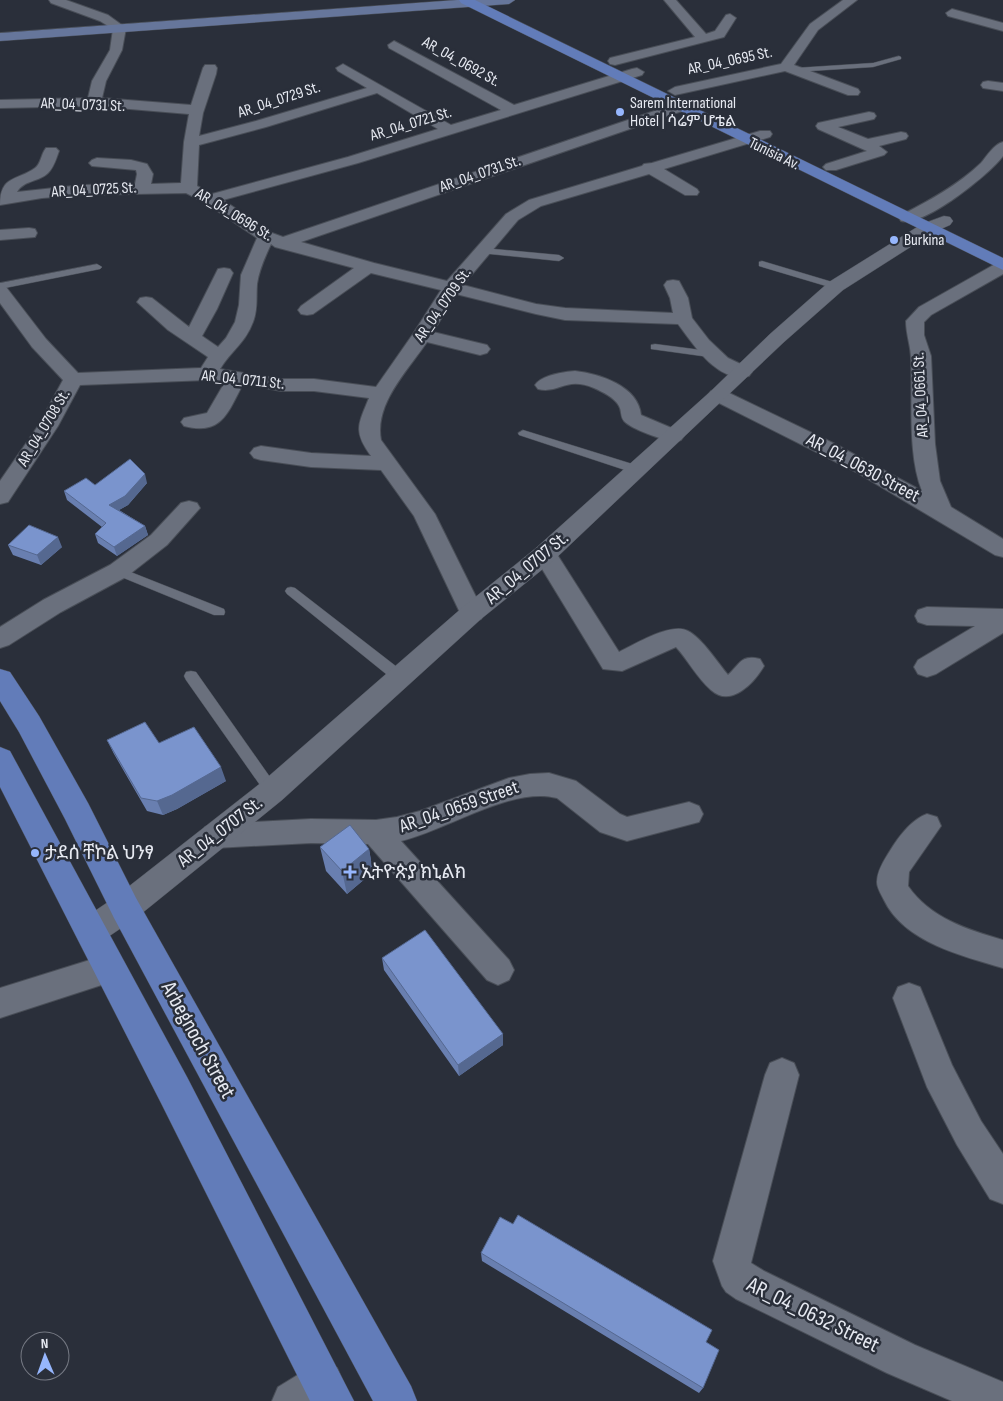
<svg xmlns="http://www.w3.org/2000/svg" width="1003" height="1401" font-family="'Sofia Sans Condensed','Noto Sans Ethiopic',sans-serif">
<rect width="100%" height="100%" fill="#2a2f3a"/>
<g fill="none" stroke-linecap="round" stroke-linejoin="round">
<g stroke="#494e57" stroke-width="1">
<path id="service" d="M 899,56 L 901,57 L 901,59 L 873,67 L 795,72 L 791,70 L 795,68 L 873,63 Z
M 483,248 L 559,255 L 564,258 L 559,261 L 480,253 L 479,251 Z
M 762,261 L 839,284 L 841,286 L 836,289 L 759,266 L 759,262 Z
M 97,264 L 102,267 L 100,269 L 0,289 L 0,283 Z
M 655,344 L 709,351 L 714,354 L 709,357 L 651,349 L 651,345 Z
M 523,430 L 642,467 L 644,470 L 642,473 L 634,473 L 519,435 L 518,433 Z
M 118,567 L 224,609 L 225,612 L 224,615 L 214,615 L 114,574 L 112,571 L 114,568 Z
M 291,587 L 295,588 L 406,674 L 408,678 L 406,682 L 396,682 L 287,594 L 285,591 L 287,588 Z
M 191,671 L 196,672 L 277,787 L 279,791 L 277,795 L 272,797 L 267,795 L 186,680 L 184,676 L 186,672 Z"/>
</g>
<g stroke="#494e57" stroke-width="2">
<path id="minor" d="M 49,0 L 66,0 L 108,15 L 126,28 L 122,50 L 106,81 L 102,98 L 191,105 L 203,68 L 205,65 L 215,65 L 217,68 L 216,74 L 203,113 L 199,136 L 256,121 L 367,88 L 338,71 L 336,68 L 343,64 L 451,125 L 501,110 L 389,48 L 388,45 L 394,41 L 514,105 L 632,69 L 637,68 L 644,72 L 642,75 L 358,163 L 223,200 L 272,233 L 283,237 L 675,104 L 685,104 L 687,107 L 685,110 L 301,242 L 374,263 L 447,281 L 506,214 L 529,200 L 642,166 L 644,164 L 652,163 L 760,131 L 770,131 L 772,134 L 770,137 L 664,169 L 697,189 L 699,192 L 697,195 L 685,195 L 649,174 L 541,206 L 518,220 L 463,285 L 536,304 L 565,308 L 673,313 L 670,298 L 664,285 L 667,281 L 673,280 L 679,281 L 688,298 L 692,318 L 709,340 L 728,358 L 749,368 L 752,372 L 749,376 C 718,384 694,345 678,324 L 565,320 L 536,314 L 456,294 L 433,332 L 487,345 L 490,349 L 487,353 L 480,355 L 427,342 C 408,370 374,404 381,440 L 435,514 L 484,613 L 481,619 L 472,622 L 463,619 L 414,516 L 381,470 L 311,467 L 261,460 L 254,458 L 250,453 L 254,448 L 261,446 L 311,453 L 371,456 C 353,431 358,425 369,398 L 314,391 L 281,391 L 243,384 C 228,412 222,436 184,426 L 181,422 L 184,418 L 207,413 L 225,382 L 208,380 L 80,385 L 58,426 L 8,502 L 0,504 L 0,481 L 38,426 L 63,380 L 32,347 L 0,303 L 0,286 L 6,287 L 46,339 L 78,373 L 201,368 L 208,357 L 168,330 L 137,302 L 140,298 L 146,297 L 152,298 L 189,327 L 218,269 L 224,268 L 230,269 L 233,273 L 217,309 L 202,336 L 218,347 L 226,338 L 235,322 L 239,305 L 241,275 L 257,238 L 204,202 L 186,193 L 82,195 L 42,198 L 0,205 C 0,175 17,181 35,168 C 41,164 41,154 46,148 L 56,148 L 59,151 C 56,159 54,167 48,173 C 39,182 24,180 17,192 L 82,185 L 135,184 L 137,174 L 136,170 L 92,166 L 89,163 L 92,160 L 97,158 L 131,160 L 147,164 L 153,174 L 151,184 L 181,183 L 184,142 L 189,114 L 94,106 L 0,108 L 0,100 L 88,98 L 92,81 L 110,50 L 113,29 L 100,21 L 51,3 ZM 377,93 L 438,129 L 348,157 L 212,194 L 197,186 L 199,145 L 266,127 ZM 271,244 L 275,247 L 354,268 L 301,306 L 298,310 L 301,314 L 307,315 L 313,314 L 371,273 L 441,290 L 413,334 L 376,387 L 314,379 L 281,379 L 220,369 C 230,352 246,342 253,322 C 258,309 256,298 257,284 C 259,270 265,257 271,244 Z
M 664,0 L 676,0 L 706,34 L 715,31 L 726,15 L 730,14 L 736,18 L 724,37 L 615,65 L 610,64 L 608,61 L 610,58 L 695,37 Z
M 843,0 L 857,0 L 818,30 L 794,65 L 858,89 L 860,92 L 858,95 L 848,95 L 785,71 L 675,95 L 668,91 L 675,87 L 781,64 L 810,24 Z
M 952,9 L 1003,23 L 1003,31 L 948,16 L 946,13 Z
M 988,81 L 1003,83 L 1003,91 L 983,88 L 981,85 L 983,82 Z
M 869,112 L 874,113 L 876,116 L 874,119 L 838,127 L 868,139 L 901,132 L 906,133 L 908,136 L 906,139 L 879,146 L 887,152 L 884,155 L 836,170 L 826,170 L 823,167 L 826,164 L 867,151 L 818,129 L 816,126 L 818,123 Z
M 1003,142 L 1003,156 C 989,175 924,227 901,221 L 899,218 L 901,215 C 929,201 958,185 981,163 C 987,156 994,144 1003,142 Z
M 29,228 L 35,229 L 37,233 L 35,237 L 0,240 L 0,230 Z
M 1003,262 L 1003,274 L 931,315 L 924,322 L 924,335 L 931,356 L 935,444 L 940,481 L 951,507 L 1003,539 L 1003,557 L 995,555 L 856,472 L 711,399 L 708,395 L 711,391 L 718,389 L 725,391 L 835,444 L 922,491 C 907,453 913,400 911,359 C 911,346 906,335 906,321 L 919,307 L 997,263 Z
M 575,371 C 600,374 638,386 641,415 L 681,432 L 684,436 L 681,440 L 674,442 C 663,440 631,429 624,421 C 620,416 622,411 619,406 C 615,398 603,392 594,388 C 566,376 559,394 538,389 L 535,385 C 542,375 563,372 575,371 Z
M 189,501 L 197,503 L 200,508 L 167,545 L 126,577 L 61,612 L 9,645 L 0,648 L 0,627 L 43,600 L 110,565 L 151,535 L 181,503 Z
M 545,546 L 553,548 L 619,652 C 636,644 671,622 688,631 C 702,638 718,663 728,675 C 740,664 741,654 760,659 L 764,666 C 754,683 731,708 711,690 C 697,678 688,660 676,647 L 622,671 L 603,669 L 533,554 L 537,548 Z
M 927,607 L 1003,609 L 1003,633 L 936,674 L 927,677 L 918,674 L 914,667 L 918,660 L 975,626 L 927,625 L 918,622 L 915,616 L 918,610 Z
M 549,773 L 576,781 L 620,814 L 627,817 L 689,802 L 699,806 L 703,814 L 699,822 L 627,841 L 600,832 L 557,798 C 512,786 447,830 401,841 L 509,960 L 514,970 L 509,980 L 498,985 L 487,980 L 368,844 L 311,843 L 215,848 L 205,845 L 200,836 L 205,827 L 215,824 L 311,819 L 376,820 L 397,817 L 420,811 L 509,778 L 530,774 Z
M 927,814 L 937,817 L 941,826 L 909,872 L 908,886 C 930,918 968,930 1003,940 L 1003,968 C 962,956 904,942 884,900 C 881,894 877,888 877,882 C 877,872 883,862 888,854 C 897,839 910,820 927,814 Z
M 109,954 L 120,959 L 125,969 L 120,979 L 0,1018 L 0,988 Z
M 909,983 L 920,987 L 952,1065 L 981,1121 L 1003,1154 L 1003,1204 L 990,1199 L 957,1145 L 927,1087 L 893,998 L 898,987 Z
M 782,1058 L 794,1063 L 799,1075 L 751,1263 L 764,1271 L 915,1345 L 1003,1382 L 1003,1401 L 952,1401 L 887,1373 L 736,1299 L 726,1292 L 722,1286 L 713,1261 L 765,1075 L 770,1063 Z
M 323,1362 L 337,1368 L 343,1382 L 337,1396 L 329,1401 L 272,1401 L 278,1387 L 309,1368 Z"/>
</g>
<g stroke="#494e57" stroke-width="1">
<path id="tertiary" d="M 944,216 L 950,217 L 953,221 L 950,225 L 934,232 L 843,290 L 784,342 L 554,560 L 481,619 L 282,800 L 136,918 L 102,941 L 91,946 L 80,941 L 75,931 L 80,921 L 114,898 L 262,782 L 463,607 L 536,548 L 711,391 L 770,334 L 829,282 L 922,224 Z"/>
</g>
<g stroke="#494e57" stroke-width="1">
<path id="secondary" d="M 457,0 L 515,0 L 509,4 L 0,41 L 0,33 Z"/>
</g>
<g stroke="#494e57" stroke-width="1">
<path id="primary" d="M 459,0 L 475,0 L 1003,258 L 1003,270 L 461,3 Z
M 0,669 L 10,672 L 39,716 L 88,803 L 136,898 L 411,1386 L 417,1401 L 373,1401 L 114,918 L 65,819 L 19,732 L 0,701 Z
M 0,747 L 10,751 L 187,1077 L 354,1401 L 310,1401 L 161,1103 L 0,787 Z"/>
</g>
<use href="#service" fill="#6a707d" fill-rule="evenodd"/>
<use href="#minor" fill="#6a707d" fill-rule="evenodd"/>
<use href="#tertiary" fill="#6a707d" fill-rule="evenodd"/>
<use href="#secondary" fill="#66769b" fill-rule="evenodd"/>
<use href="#primary" fill="#627cb9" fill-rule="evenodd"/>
</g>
<path fill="#697fb0" d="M 147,483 L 128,505 L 119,510 L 145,526 L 148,535 L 117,556 L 98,543 L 95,534 L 102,527 L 67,500 L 64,491 L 95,485 Z
M 8,545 L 62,547 L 41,565 L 13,555 Z
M 107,740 L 159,743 L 226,781 L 177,809 L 163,815 L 147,811 L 114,754 Z
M 320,847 L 369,849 L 373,872 L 347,894 L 326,871 Z
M 382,958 L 503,1045 L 459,1076 L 384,970 Z
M 481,1253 L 706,1342 L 703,1388 L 699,1393 L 482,1261 Z"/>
<path fill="#556890" d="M 145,474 L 147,483 L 128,505 L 112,514 L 109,505 Z
M 145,526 L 148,535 L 117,556 L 114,547 Z
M 58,537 L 62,547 L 41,565 L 37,555 Z
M 221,767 L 226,781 L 177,809 L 163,815 L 157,801 Z
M 369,849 L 373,872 L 347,894 L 342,871 Z
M 503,1034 L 503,1045 L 459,1076 L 458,1065 Z"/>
<path fill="#7a94cd" stroke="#556890" d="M 130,459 L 145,474 L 125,496 L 109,505 L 145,526 L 114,547 L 95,534 L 106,523 L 64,491 L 86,478 L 95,485 Z
M 29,525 L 58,537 L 37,555 L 8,545 Z
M 145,722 L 159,743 L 194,727 L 221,767 L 172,795 L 157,801 L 141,798 L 107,740 Z
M 350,825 L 369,849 L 342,871 L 320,847 Z
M 425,930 L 503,1034 L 458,1065 L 382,958 Z
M 518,1215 L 712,1330 L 706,1342 L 719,1350 L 703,1388 L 481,1253 L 500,1217 L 513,1224 Z"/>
<g fill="#96b6fd" stroke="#2a2f3a" stroke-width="2">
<circle cx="620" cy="112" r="5"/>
<circle cx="894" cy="240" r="5"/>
<circle cx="35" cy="853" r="5"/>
<path d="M347.5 864.5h5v5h5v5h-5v5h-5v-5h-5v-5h5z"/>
</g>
<g text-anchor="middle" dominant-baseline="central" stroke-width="5" stroke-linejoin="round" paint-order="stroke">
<g font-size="16" fill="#e6e9f1" stroke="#2a2f3a">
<text transform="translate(730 61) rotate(-12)">AR_04_0695 St.</text>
<text transform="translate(461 62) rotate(29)">AR_04_0692 St.</text>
<text transform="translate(279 100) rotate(-18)">AR_04_0729 St.</text>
<text transform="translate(83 105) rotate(2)">AR_04_0731 St.</text>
<text transform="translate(411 124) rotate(-17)">AR_04_0721 St.</text>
<text transform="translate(774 154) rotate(26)">Tunisia Av.</text>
<text transform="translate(480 174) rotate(-19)">AR_04_0731 St.</text>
<text transform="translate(94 190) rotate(-3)">AR_04_0725 St.</text>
<text transform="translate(234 215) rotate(31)">AR_04_0696 St.</text>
<text transform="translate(443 305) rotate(-55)">AR_04_0709 St.</text>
<text transform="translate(243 380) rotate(6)">AR_04_0711 St.</text>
<text transform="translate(921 395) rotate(-93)">AR_04_0661 St.</text>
<text transform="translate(44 428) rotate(-59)">AR_04_0708 St.</text>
</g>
<g font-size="16" fill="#e6e9f1" stroke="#2a2f3a" text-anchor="start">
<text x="630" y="103">Sarem International<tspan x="630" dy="18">Hotel | ሳሬም ሆቴል</tspan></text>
<text x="904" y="240">Burkina</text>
</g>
<g font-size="19" fill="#e6e9f1" stroke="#2a2f3a">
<text transform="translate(863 468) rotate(28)">AR_04_0630 Street</text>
<text transform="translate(527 568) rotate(-40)">AR_04_0707 St.</text>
<text transform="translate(459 807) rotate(-19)">AR_04_0659 Street</text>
<text transform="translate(220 832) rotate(-38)">AR_04_0707 St.</text>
</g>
<g font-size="19" fill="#e6e9f1" stroke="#2a2f3a" text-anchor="start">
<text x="45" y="853">ታደሰ ቸኮል ህንፃ</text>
<text x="361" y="872">ኢትዮጵያ ክኒልክ</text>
</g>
<g font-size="22" fill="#e6e9f1" stroke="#2a2f3a">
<text transform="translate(198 1040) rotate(61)">Arbegnoch Street</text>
<text transform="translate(813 1315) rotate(26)">AR_04_0632 Street</text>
</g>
</g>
<g transform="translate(45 1356) rotate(358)"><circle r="24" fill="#2a2f3a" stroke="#757983"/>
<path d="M0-4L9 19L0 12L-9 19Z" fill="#96b6fd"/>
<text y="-8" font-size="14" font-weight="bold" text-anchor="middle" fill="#e6e9f1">N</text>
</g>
</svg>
